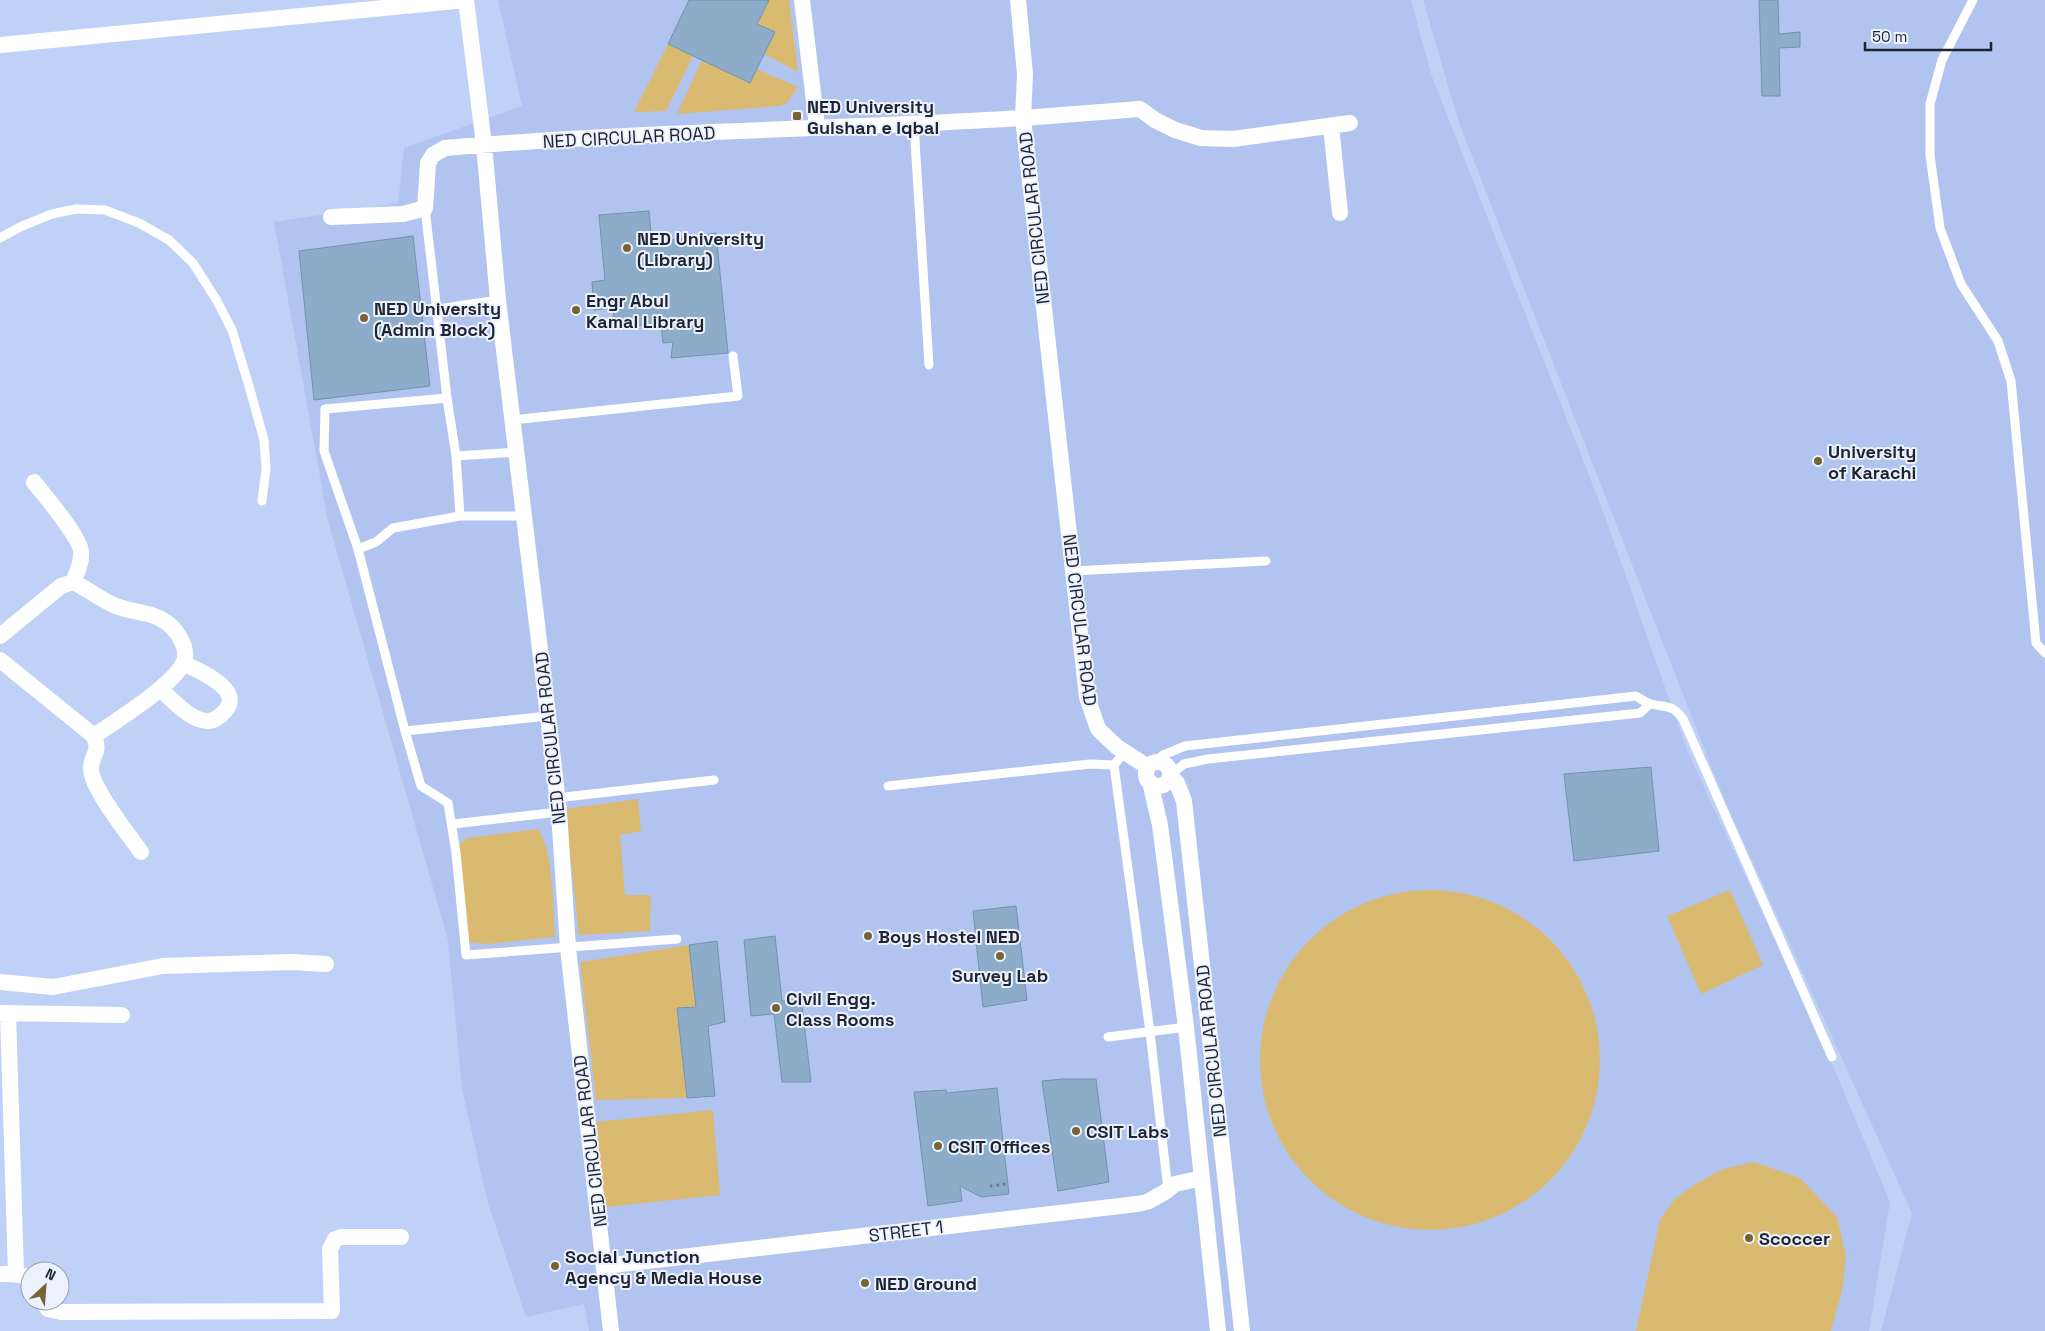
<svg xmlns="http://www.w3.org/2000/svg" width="2045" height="1331" font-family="'Space Grotesk',sans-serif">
<rect width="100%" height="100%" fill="#c0d1f7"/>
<path fill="#b1c4ef" d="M 498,0 L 1411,0 L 1431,74 L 1603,511 L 1687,750 L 1833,1066 L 1890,1202 L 1869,1331 L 589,1331 L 584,1304 L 526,1317 L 487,1200 L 462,1089 L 448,940 L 328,521 L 274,222 L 398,203 L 404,148 L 522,106 Z
M 1423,0 L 2045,0 L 2045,1331 L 1881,1331 L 1912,1213 L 1724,799 L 1459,123 Z"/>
<path fill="#daba70" d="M 769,0 L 789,0 L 798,72 L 764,54 L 774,32 L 757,24 Z
M 668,44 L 693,56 L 666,111 L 634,112 Z
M 702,60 L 750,83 L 757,69 L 798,87 L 787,103 L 780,106 L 677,114 Z
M 638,799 L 641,831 L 620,835 L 625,895 L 651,895 L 650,931 L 579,935 L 565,809 Z
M 538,829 C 554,852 553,908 555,937 L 487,944 L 465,942 L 454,849 L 467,838 Z
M1260 1060a170 170 0 1 1 340 0a170 170 0 1 1-340 0Z
M 1730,890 L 1763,965 L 1701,994 L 1667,916 Z
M 689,945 L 696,1007 L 677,1008 L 687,1098 L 596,1100 L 580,962 Z
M 713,1110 L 720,1195 L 605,1207 L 595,1122 Z
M 1754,1162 L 1800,1178 L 1837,1217 L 1846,1256 L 1843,1286 L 1831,1331 L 1636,1331 L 1660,1219 L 1675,1199 L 1697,1183 L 1723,1169 Z"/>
<path fill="#8cacca" stroke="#7392af" d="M 689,0 L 769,0 L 757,24 L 775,32 L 750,83 L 668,44 Z
M 1759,0 L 1778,0 L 1779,34 L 1800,32 L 1800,47 L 1779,48 L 1780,96 L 1762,96 Z
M 649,211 L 652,243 L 716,233 L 728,353 L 671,358 L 673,342 L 663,343 L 661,323 L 615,328 L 613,308 L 594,310 L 592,282 L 605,280 L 599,215 Z
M 413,236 L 430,386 L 314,400 L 299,251 Z
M 1651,767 L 1659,851 L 1574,861 L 1564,774 Z
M 1016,906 L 1027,1000 L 983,1007 L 973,911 Z
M 775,936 L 782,1001 L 801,998 L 811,1082 L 782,1082 L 774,1014 L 751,1016 L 744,940 Z
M 717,941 L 725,1022 L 708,1026 L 715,1096 L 687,1098 L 677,1008 L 696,1007 L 689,945 Z
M 1063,1079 L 1096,1079 L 1109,1182 L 1058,1191 L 1042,1081 Z
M 997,1088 L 1009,1194 L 981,1197 L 960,1186 L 962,1201 L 928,1206 L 914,1092 L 946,1090 L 947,1093 Z"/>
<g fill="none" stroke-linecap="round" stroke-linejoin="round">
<path stroke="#6c7690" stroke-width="3" stroke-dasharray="2.5 4" stroke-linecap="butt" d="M 990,1186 L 1008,1184"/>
<path stroke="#fff" stroke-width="9" d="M 1973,0 L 1942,60 L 1930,104 L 1930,155 L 1940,228 L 1961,284 L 1998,341 L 2011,381 L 2036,643 L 2045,653
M 914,125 L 929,365
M 425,208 L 447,398 L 456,456 L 460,516
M 0,238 L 22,226 L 52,214 L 76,209 L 105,210 L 139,223 L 169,240 L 193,263 L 217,301 L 232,330 L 249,386 L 264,440 L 266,469 L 262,501
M 438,309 L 498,300
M 447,398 L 325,409 L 324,451 L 358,549 L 405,731 L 421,786 L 448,803 L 456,853 L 466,955 L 677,939
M 512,420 L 738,396 L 733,356
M 456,456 L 516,452
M 358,549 L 376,542 L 393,528 L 460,516 L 523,516
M 1073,571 L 1266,561
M 405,731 L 548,716
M 1156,762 L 1163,755 L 1185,746 L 1636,696 C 1641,699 1646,703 1651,704 C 1667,708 1672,704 1683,719 L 1832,1057
M 1114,765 L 1150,1032 L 1168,1190
M 1170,775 L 1184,764 L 1208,759 L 1640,713 L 1650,704
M 888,786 L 1090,764 L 1114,765 L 1124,753
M 556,798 L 714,780
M 453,824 L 559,812
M 1108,1037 L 1186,1027"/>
<path stroke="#fff" stroke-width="16" d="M 802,0 L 817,127
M 1018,0 L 1025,74 L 1023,118 L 1140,109 L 1155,120 L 1175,130 L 1201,138 L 1233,139 L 1350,123
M 0,45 L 466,0 L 484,145 L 498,300 L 548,716 L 559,812 L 568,948 L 611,1331
M 1331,126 L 1340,213
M 331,217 L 403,214 L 425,208 L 428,163 L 433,155 L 445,148 C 638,131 831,130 1023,118 L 1087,697 L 1098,729 L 1117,747 L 1148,767
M 34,482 C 44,495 81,538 81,552 C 82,563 77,572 73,582
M 0,636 L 61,586 L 73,582 C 88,589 101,600 116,606 C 133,613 151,611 166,622 C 176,629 187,645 185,658 C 181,681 114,722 94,736
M 0,660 L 94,736 C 101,755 91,753 91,769 C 91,788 129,835 141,852
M 160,689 C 173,700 190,721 208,721 C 214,721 221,716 225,711 C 245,689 197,670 183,663
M1146 774a12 12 0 1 1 24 0a12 12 0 1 1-24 0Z
M 1170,775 L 1177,783 L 1184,801 L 1242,1331
M 1150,782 L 1160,825 L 1186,1027 L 1218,1331
M 0,982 L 53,987 L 163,966 L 291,962 L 326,964
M 0,1013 L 122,1015
M 8,1013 L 16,1274
M 604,1266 L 1137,1204 L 1147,1202 L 1165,1192 L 1175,1184 L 1202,1178
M 0,1274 C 11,1274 21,1273 30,1279
M 42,1301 L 48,1309 L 61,1312 L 332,1311 L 330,1249 L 335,1239 L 341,1237 L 401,1237"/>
</g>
<g fill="#786332" stroke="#ecf2fd" stroke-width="2">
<rect x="792" y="111" width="10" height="10" rx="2.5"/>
<circle cx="627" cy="248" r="5"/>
<circle cx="576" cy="310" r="5"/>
<circle cx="364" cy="318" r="5"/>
<circle cx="1818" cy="461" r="5"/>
<circle cx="868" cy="936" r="5"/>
<circle cx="1000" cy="956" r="5"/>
<circle cx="776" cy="1008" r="5"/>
<circle cx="1076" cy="1131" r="5"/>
<circle cx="938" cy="1146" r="5"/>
<circle cx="1749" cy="1238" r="5"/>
<circle cx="555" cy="1266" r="5"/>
<circle cx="865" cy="1283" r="5"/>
</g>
<g text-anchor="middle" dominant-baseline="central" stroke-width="4" stroke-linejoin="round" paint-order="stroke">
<g font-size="18" font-weight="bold" fill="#1f2433" stroke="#ecf2fd" text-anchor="start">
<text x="807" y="106">NED University<tspan x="807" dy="21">Gulshan e Iqbal</tspan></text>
<text x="637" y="238">NED University<tspan x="637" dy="21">(Library)</tspan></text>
<text x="586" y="300">Engr Abul<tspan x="586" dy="21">Kamal Library</tspan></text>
<text x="374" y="308">NED University<tspan x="374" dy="21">(Admin Block)</tspan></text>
<text x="1828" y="451">University<tspan x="1828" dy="21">of Karachi</tspan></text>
<text x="878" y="936">Boys Hostel NED</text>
<text x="1000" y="975" text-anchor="middle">Survey Lab</text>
<text x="786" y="998">Civil Engg.<tspan x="786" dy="21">Class Rooms</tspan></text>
<text x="1086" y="1131">CSIT Labs</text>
<text x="948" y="1146">CSIT Offices</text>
<text x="1759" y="1238">Scoccer</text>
<text x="565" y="1256">Social Junction<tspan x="565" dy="21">Agency &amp; Media House</tspan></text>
<text x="875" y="1283">NED Ground</text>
</g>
<g font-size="18" fill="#1f2433" stroke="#ecf2fd">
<text transform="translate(629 137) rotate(-3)">NED CIRCULAR ROAD</text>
<text transform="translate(1034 218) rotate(-96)">NED CIRCULAR ROAD</text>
<text transform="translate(1080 620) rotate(83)">NED CIRCULAR ROAD</text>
<text transform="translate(550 738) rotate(-96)">NED CIRCULAR ROAD</text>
<text transform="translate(1211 1051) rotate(-96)">NED CIRCULAR ROAD</text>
<text transform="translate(590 1141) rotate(-97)">NED CIRCULAR ROAD</text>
<text transform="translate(906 1231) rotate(-7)">STREET 1</text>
</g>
</g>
<g transform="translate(45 1286) rotate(26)"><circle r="24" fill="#ecf2fd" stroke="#9aa0ac"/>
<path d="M0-4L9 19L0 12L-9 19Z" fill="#786332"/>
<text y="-8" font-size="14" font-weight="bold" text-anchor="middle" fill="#1f2433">N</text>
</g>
<path d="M1865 42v8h126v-8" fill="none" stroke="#1f2433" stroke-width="2.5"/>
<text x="1872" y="42" font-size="15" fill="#1f2433" stroke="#ecf2fd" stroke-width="4" paint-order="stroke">50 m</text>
</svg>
